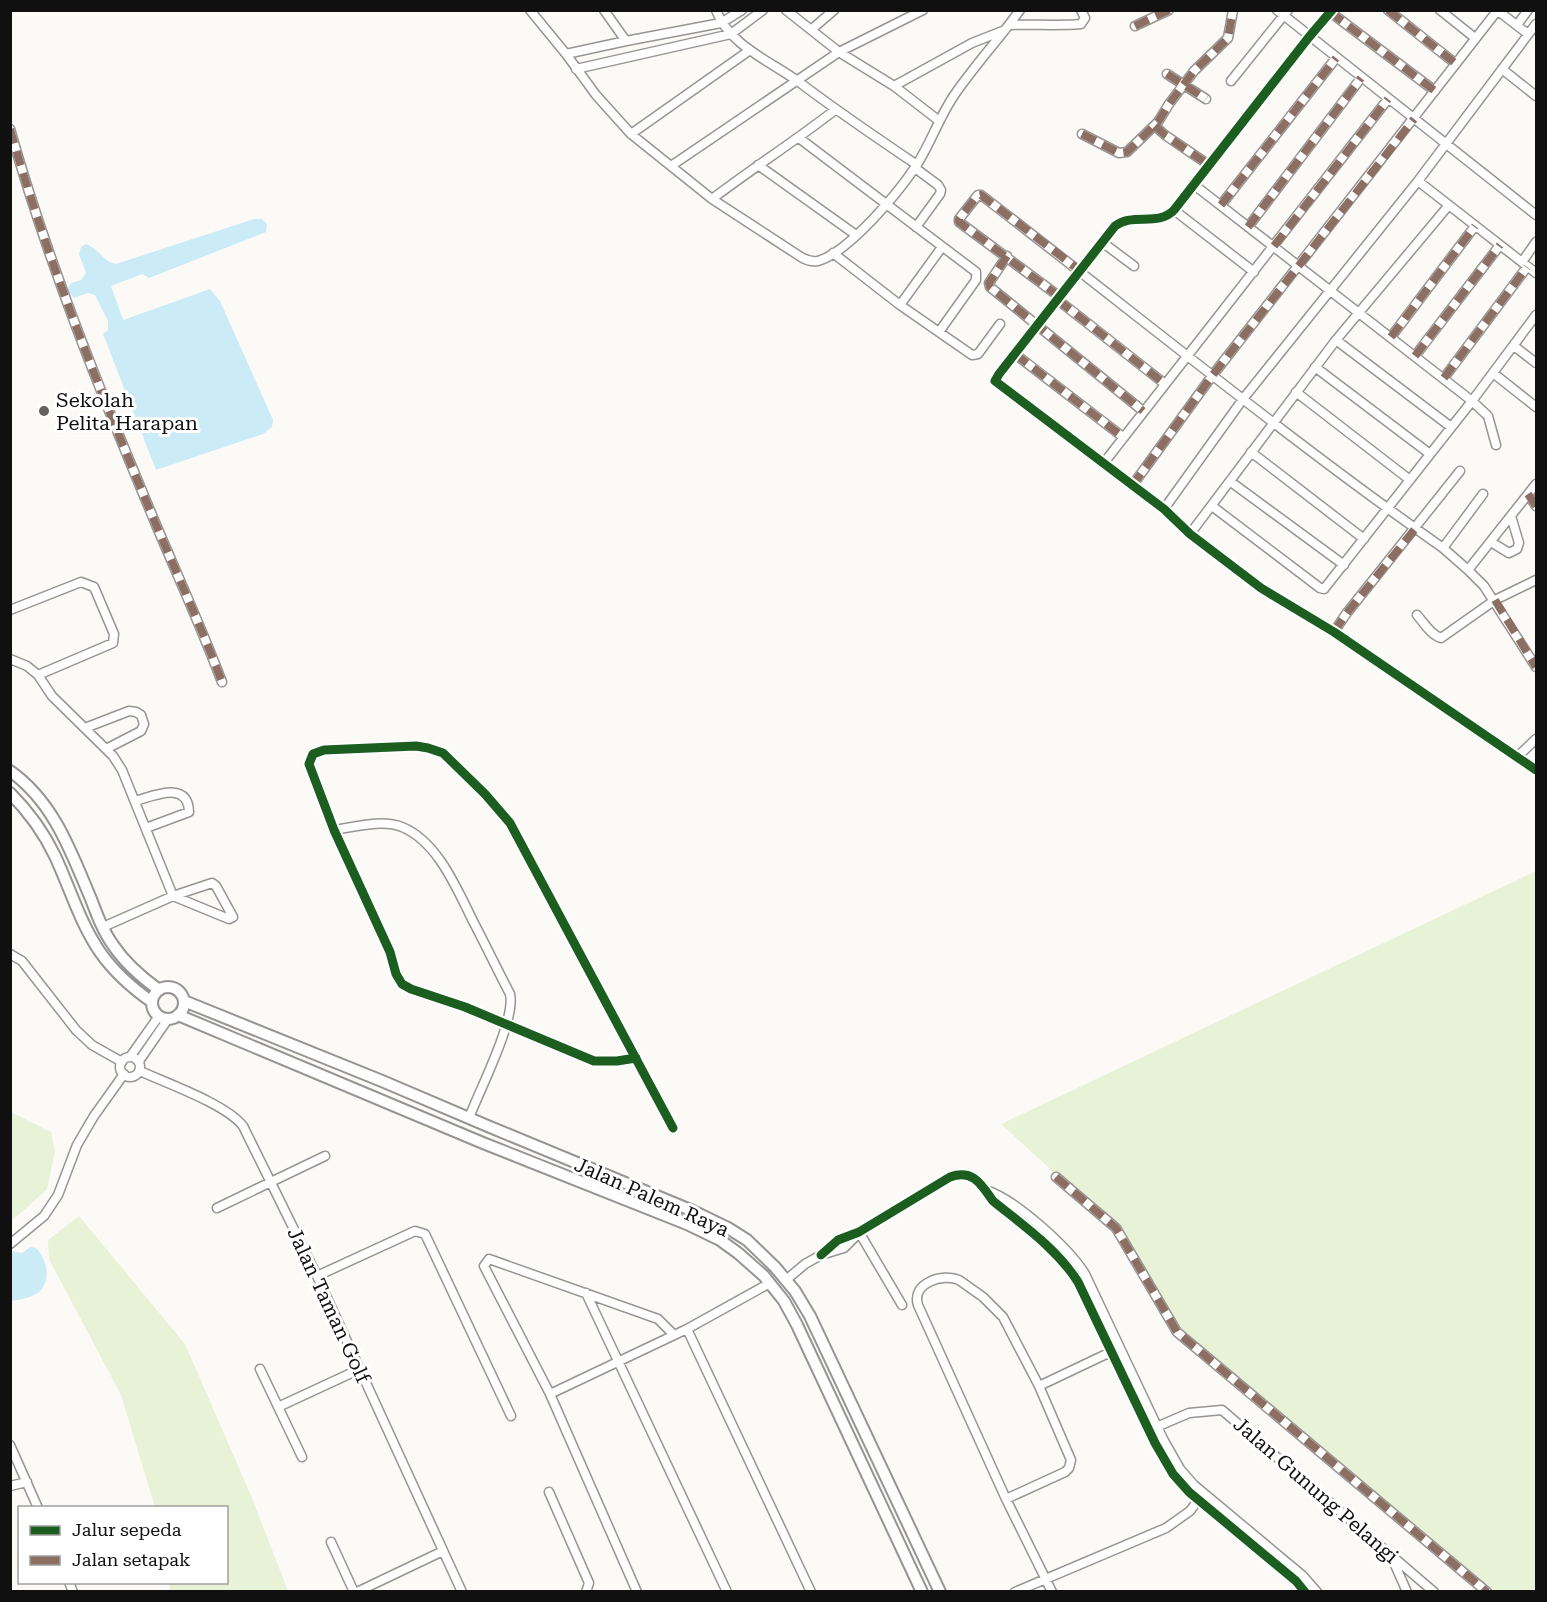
<svg xmlns="http://www.w3.org/2000/svg" width="1547" height="1602" font-family="'Roboto Serif',serif">
<rect width="100%" height="100%" fill="#fcfaf6"/>
<path fill="#e8f2d6" d="M 1536,871 L 1536,1591 L 1484,1591 L 1169,1329 L 1114,1227 L 1001,1124 Z
M 11,1112 L 51,1132 L 55,1152 L 47,1189 L 14,1219 L 10,1218 Z
M 79,1216 L 185,1344 L 252,1498 L 288,1591 L 170,1591 L 169,1583 L 226,1582 L 226,1508 L 155,1507 L 121,1395 L 49,1259 L 48,1240 Z"/>
<path fill="#cbebf7" d="M 254,219 L 262,219 L 267,224 L 266,232 L 149,278 L 142,274 L 111,286 L 123,320 L 210,289 L 220,301 L 273,420 L 272,427 L 263,434 L 156,470 L 103,334 L 108,330 L 108,321 L 95,295 L 88,293 L 74,298 L 67,290 L 71,283 L 81,280 L 86,273 L 79,254 L 81,247 L 86,244 C 101,250 102,261 116,264 Z
M 30,1247 L 36,1248 C 47,1259 52,1280 39,1292 C 31,1298 19,1300 11,1301 L 11,1251 L 22,1253 Z"/>
<g fill="none" stroke-linecap="round" stroke-linejoin="round">
<g stroke="#969594" stroke-width="11">
<path id="minor" d="M 530,10 L 566,54 L 626,41 L 721,23 L 742,10
M 604,10 L 626,41
M 716,10 C 729,45 770,61 799,82 C 837,111 877,138 917,165
M 786,10 L 839,52 L 894,86 L 938,120
M 1277,10 L 1536,215
M 1332,10 L 1309,37 L 1174,210 C 1158,227 1133,212 1115,226 L 999,374 L 995,381 L 1164,509 L 1190,534 L 1261,588 L 1334,632 L 1536,770
M 1388,10 L 1456,64
M 1440,10 L 1475,38
M 1497,10 L 1528,34
M 1330,12 L 1435,91
M 1009,25 C 1033,24 1057,26 1081,24 L 1085,18 L 1081,10
M 1517,25 L 1528,10
M 1135,26 L 1169,10
M 812,29 L 834,10
M 566,54 L 596,95 L 631,134 L 712,199 L 801,257 C 806,260 812,262 818,261 C 849,252 898,193 916,166 C 931,143 939,117 955,94 C 975,65 999,39 1020,10
M 576,69 L 731,34 L 763,10
M 1502,69 L 1536,96
M 1167,74 L 1206,99
M 1231,81 L 1288,10
M 894,86 L 972,43 L 1005,30
M 1155,126 L 1165,135 L 1209,165
M 10,129 C 49,266 102,396 157,527 C 179,579 202,629 222,682
M 631,134 L 750,50
M 1082,134 L 1119,153 L 1127,152 L 1158,122 L 1169,104 L 1194,71 L 1228,38 L 1233,10
M 799,138 L 976,272 L 976,280 L 939,332
M 758,165 L 856,235
M 671,166 L 839,52 L 923,10
M 915,168 L 938,185 L 941,190 L 940,194 L 916,227
M 1418,181 L 1536,273
M 1193,184 L 1472,401 L 1488,416 L 1496,445
M 712,199 C 753,168 795,141 835,110
M 1221,205 L 1336,58
M 1174,210 L 1254,272
M 1248,227 L 1361,78
M 1102,242 L 1134,266
M 833,253 L 900,305 L 972,355 L 978,354 L 1000,324
M 1007,256 L 989,283 L 990,287 L 1143,411
M 1522,262 L 1536,242
M 1060,297 L 959,222 L 959,219 L 978,195 L 981,195 C 1135,313 1284,436 1443,548 L 1468,570 L 1484,586 L 1536,667
M 1058,300 L 1165,384
M 900,305 L 942,247
M 1391,337 L 1475,226
M 1336,340 L 1451,427
M 1514,346 L 1536,363
M 1015,354 L 1123,437
M 1415,356 L 1500,245
M 1315,367 L 1430,454
M 1493,373 L 1536,407
M 1444,378 L 1527,267
M 1296,392 L 1410,480
M 1251,452 L 1364,539
M 1103,464 L 1388,99
M 1231,482 L 1344,565
M 1132,486 L 1212,376 L 1497,11
M 1528,494 L 1536,506
M 1212,506 L 1320,588 L 1324,589 L 1472,401 L 1536,315
M 1164,509 L 1243,399 L 1418,181 L 1536,24
M 1190,534 L 1336,340 L 1449,205
M 1491,542 L 1509,553 L 1517,549 L 1519,543 L 1511,516
M 1443,548 L 1483,494
M 1468,570 L 1536,484
M 10,610 L 81,582 L 94,587 L 114,634 L 113,643 L 38,675
M 1417,615 C 1424,623 1431,635 1441,638 L 1495,600 L 1536,580
M 1334,632 L 1346,614 L 1460,471
M 10,659 L 27,666 L 38,675 L 52,696 L 113,756 L 122,770 L 173,896 L 229,919 L 233,917 L 216,886 L 212,883 L 173,896 L 103,927
M 85,728 L 129,711 L 136,712 L 141,715 L 144,724 L 141,731 L 106,749
M 1517,757 L 1536,739
M 135,801 C 154,796 188,780 189,812 L 146,828
M 334,830 C 355,827 382,819 402,827 C 439,842 458,892 475,925 C 487,948 498,971 510,994 C 516,1020 479,1091 469,1118
M 10,954 L 22,961 L 76,1030 L 92,1045 L 122,1062
M 130,1057 L 159,1016
M120 1067a10 10 0 1 1 20 0a10 10 0 1 1-20 0Z
M 636,1058 L 617,1061 L 594,1061 L 465,1007 L 411,989 L 402,984 L 396,974 L 390,952 L 334,830 L 309,764 L 313,754 L 324,750 L 416,746 L 428,748 L 443,753 L 485,794 L 510,823 L 673,1128
M 139,1061 L 168,1019
M 140,1071 C 166,1083 226,1104 243,1126 L 317,1276 L 462,1592
M 1056,1177 L 1116,1228 L 1177,1332 L 1487,1592
M 986,1190 C 1016,1200 1068,1247 1085,1274 L 1163,1439 L 1180,1469 L 1194,1485 L 1302,1575 L 1317,1592
M 217,1208 L 325,1156
M 859,1232 L 902,1305
M 10,1244 L 44,1216 L 58,1195 L 77,1145 L 94,1116 L 124,1074
M 821,1255 L 838,1240 L 859,1232 L 950,1177 C 973,1169 981,1184 993,1201 C 1024,1226 1057,1249 1078,1282 L 1155,1443 L 1173,1474 L 1189,1492 L 1296,1581 L 1305,1592
M 317,1276 L 415,1231 L 425,1234 L 511,1416
M 786,1280 L 805,1264 L 821,1255 L 844,1248 L 857,1235
M 586,1293 L 727,1592
M 687,1329 L 811,1592
M 260,1369 L 302,1457
M 1039,1386 L 1117,1349
M 550,1394 L 484,1266 L 489,1259 L 658,1319 L 674,1335
M 278,1407 L 360,1369
M 1154,1428 L 1189,1413 L 1222,1410 L 1434,1592
M 10,1445 L 38,1508
M 10,1486 L 27,1482
M 549,1492 L 589,1583 L 586,1592
M 1006,1499 L 1065,1472 L 1069,1468 L 1071,1460 L 1039,1386 L 1003,1317 L 983,1297 L 959,1280 C 943,1273 911,1283 918,1305 L 1006,1499 L 1052,1592
M 331,1542 L 354,1592
M 1391,1556 L 1407,1592
M 69,1582 L 73,1592
M 357,1592 L 443,1551
M 637,1592 L 550,1394 L 687,1329 L 770,1283
M 1015,1592 L 1166,1528 L 1190,1511 L 1201,1496"/>
</g>
<g stroke="#969594" stroke-width="14">
<path id="tertiary" d="M 10,771 C 54,802 71,852 91,899 C 97,915 103,931 113,945 C 125,963 141,977 159,990
M 10,793 C 29,812 44,833 55,856 C 70,888 80,923 100,952 C 114,972 132,988 152,1002
M152 1003a16 16 0 1 1 32 0a16 16 0 1 1-32 0Z
M 184,1001 L 382,1081 L 490,1127 L 693,1211 L 728,1228 L 747,1240 L 775,1267 L 795,1291 L 810,1316 L 940,1592
M 178,1015 L 483,1143 L 687,1224 L 720,1240 L 738,1253 L 764,1276 L 784,1301 L 797,1325 L 922,1592"/>
</g>
<use href="#minor" stroke="#fffefe" stroke-width="8"/>
<use href="#tertiary" stroke="#fffefe" stroke-width="10"/>
<path stroke="#8d6e63" stroke-width="8" stroke-dasharray="15 8" stroke-linecap="butt" d="M 1388,10 L 1456,64
M 1330,12 L 1435,91
M 1135,26 L 1169,10
M 1167,74 L 1206,99
M 1155,126 L 1165,135 L 1209,165
M 10,129 C 49,266 102,396 157,527 C 179,579 202,629 222,682
M 1082,134 L 1119,153 L 1127,152 L 1158,122 L 1169,104 L 1194,71 L 1228,38 L 1233,10
M 1221,205 L 1336,58
M 1248,227 L 1361,78
M 1274,246 L 1388,99
M 1007,256 L 989,283 L 990,287 L 1143,411
M 1060,297 L 959,222 L 959,219 L 977,196 L 981,195 L 1079,270
M 1058,300 L 1165,384
M 1391,337 L 1475,226
M 1015,354 L 1123,437
M 1415,356 L 1500,245
M 1444,378 L 1527,267
M 1132,486 L 1212,376 L 1414,119
M 1528,494 L 1536,506
M 1495,600 L 1536,667
M 1334,632 L 1346,614 L 1415,529
M 1056,1177 L 1116,1228 L 1177,1332 L 1487,1592"/>
<g stroke="#fff" stroke-width="13">
<path id="cycleway" d="M 1332,10 L 1309,37 L 1174,210 C 1158,227 1133,212 1115,226 L 999,374 L 995,381 L 1164,509 L 1190,534 L 1261,588 L 1334,632 L 1536,770
M 636,1058 L 617,1061 L 594,1061 L 465,1007 L 411,989 L 402,984 L 396,974 L 390,952 L 334,830 L 309,764 L 313,754 L 324,750 L 416,746 L 428,748 L 443,753 L 485,794 L 510,823 L 673,1128
M 821,1255 L 838,1240 L 859,1232 L 950,1177 C 973,1169 981,1184 993,1201 C 1024,1226 1057,1249 1078,1282 L 1155,1443 L 1173,1474 L 1189,1492 L 1296,1581 L 1305,1592"/>
</g>
<use href="#cycleway" stroke="#1b5e20" stroke-width="9"/>
</g>
<circle fill="#636260" stroke="#fff" stroke-width="2" cx="44" cy="411" r="6"/>
<g text-anchor="middle" dominant-baseline="central" stroke-width="6" stroke-linejoin="round" paint-order="stroke">
<g font-size="20" fill="#101010" stroke="#fff" text-anchor="start">
<text x="56" y="400">Sekolah<tspan x="56" dy="23">Pelita Harapan</tspan></text>
</g>
<g font-size="20" fill="#101010" stroke="#fff">
<text transform="translate(652 1197) rotate(24)">Jalan Palem Raya</text>
<text transform="translate(329 1305) rotate(65)">Jalan Taman Golf</text>
<text transform="translate(1316 1490) rotate(41)">Jalan Gunung Pelangi</text>
</g>
</g>
<rect width="1547" height="1602" fill="none" stroke="#101010" stroke-width="24"/>
<rect x="18" y="1506" width="210" height="78" fill="#ffffff" stroke="#9f9f9f" stroke-width="1.5"/>
<rect x="30" y="1526" width="30" height="9" fill="#1b5e20" stroke="#9f9f9f" stroke-width="1.5"/>
<text x="72" y="1536" font-size="18" fill="#101010">Jalur sepeda</text>
<rect x="30" y="1556" width="30" height="9" fill="#8d6e63" stroke="#9f9f9f" stroke-width="1.5"/>
<text x="72" y="1566" font-size="18" fill="#101010">Jalan setapak</text>
</svg>
